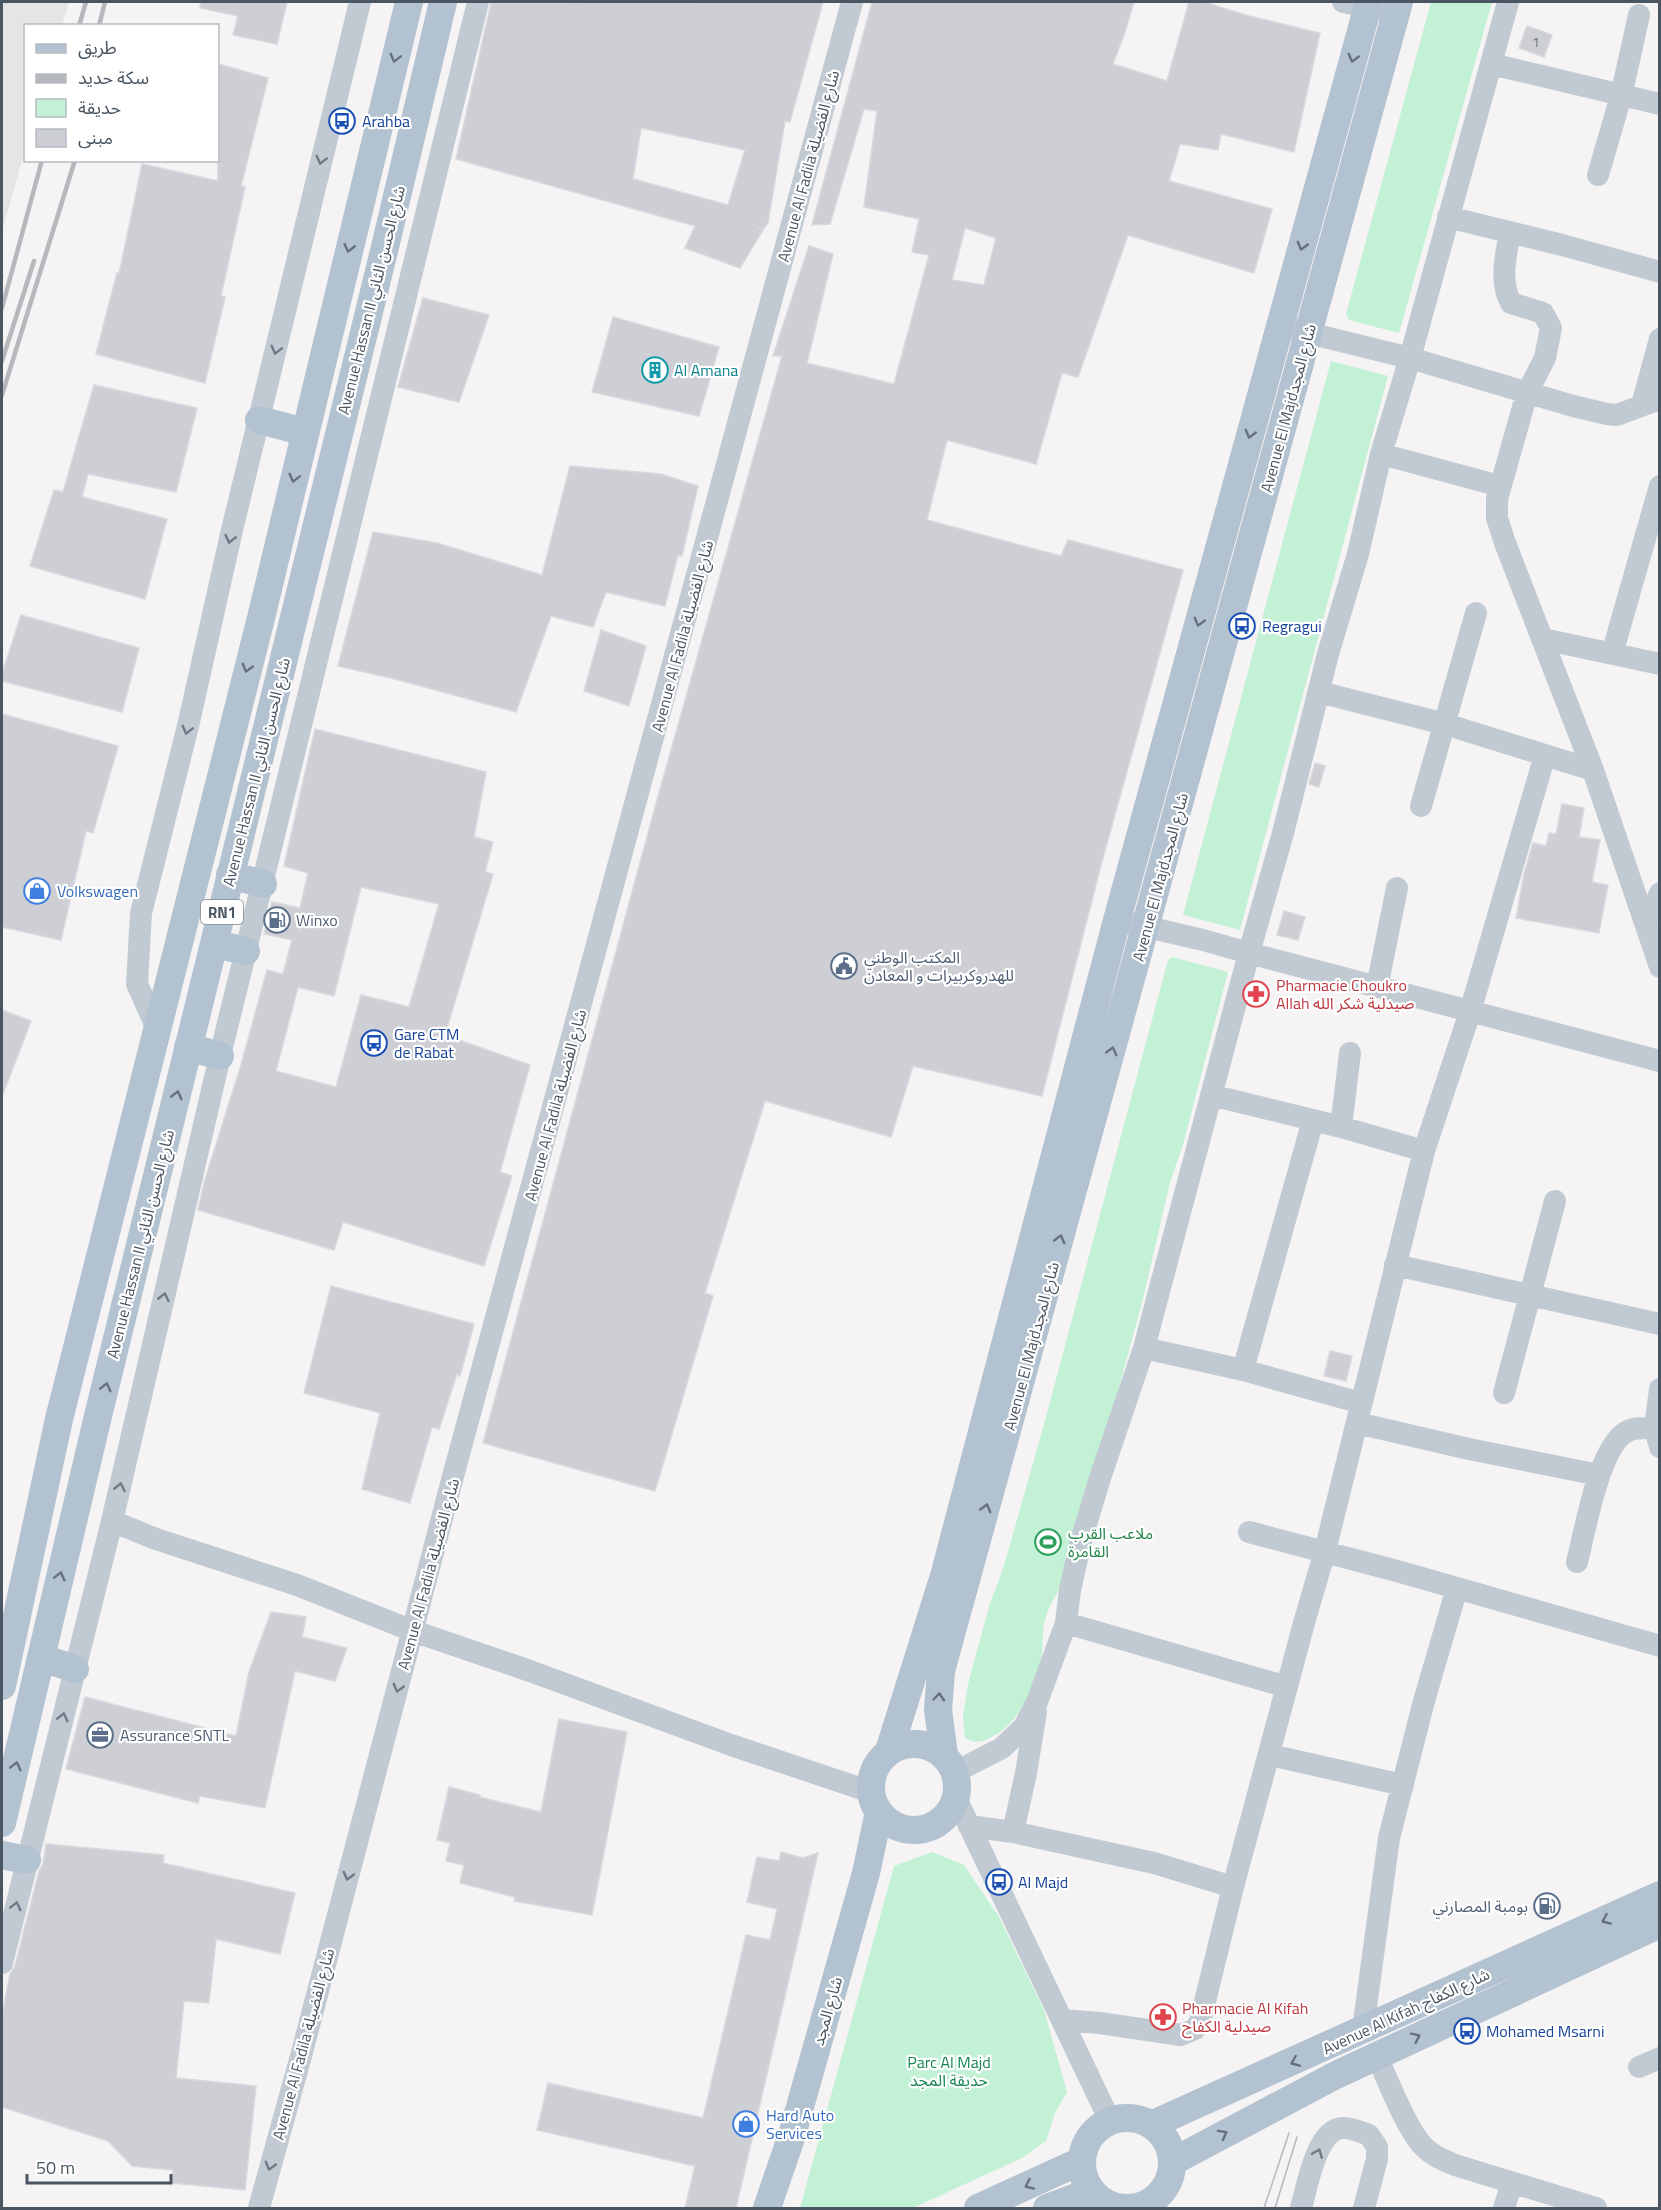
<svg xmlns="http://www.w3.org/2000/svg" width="1661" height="2210" font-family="'Titillium Web','Noto Sans Arabic',sans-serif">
<rect width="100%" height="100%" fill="#f5f3f3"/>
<path fill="#e6e4e5" d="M 2,2 L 69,2 L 62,25 L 26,26 L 25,150 L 2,232 Z"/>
<path fill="#c3f1d5" d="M 1431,2 L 1492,2 L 1399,333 L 1349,320 L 1346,314 Z
M 1331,361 L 1388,376 L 1240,930 L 1183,915 Z
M 1172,957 L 1228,972 L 1183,1145 L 1170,1182 L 1143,1299 L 1113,1409 L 1061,1587 C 1054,1598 1048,1608 1045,1620 C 1042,1631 1043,1642 1042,1653 C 1039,1681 1021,1720 995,1735 C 985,1741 976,1745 965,1738 L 963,1717 L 968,1684 L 990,1603 L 1003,1569 L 1043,1428 L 1168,960 Z
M 932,1852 L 964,1865 L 999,1917 L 1044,2010 L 1067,2092 L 1055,2113 L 1046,2141 L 1022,2158 L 913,2208 L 800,2208 L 894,1866 Z"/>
<path fill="#cdcfd5" stroke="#d7d9de" stroke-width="1.5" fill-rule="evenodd" d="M 201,2 L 287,2 L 277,44 L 233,35 L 238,16 L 200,8 Z
M 872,2 L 1134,2 L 1125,32 L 1113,64 L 1167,81 L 1189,2 L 1204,2 L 1249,16 L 1320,33 L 1294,152 L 1221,134 L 1218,150 L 1180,144 L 1169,181 L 1272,209 L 1254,273 L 1128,235 L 1078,377 L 1062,373 L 1036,464 L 947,440 L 927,520 L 1061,556 L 1068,540 L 1183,570 L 1101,865 L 1042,1096 L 913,1066 L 891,1137 L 765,1101 L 705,1293 L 713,1296 L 655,1491 L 483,1443 L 657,800 L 782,356 L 773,356 L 809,246 L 833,254 L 807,363 L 894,384 L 929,255 L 912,252 L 919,219 L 864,207 L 877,111 L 864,109 L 830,224 L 812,225 ZM 965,228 L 996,238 L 984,285 L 952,280 Z
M 491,3 L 823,2 L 790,122 L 785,121 L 768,223 L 764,228 L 758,228 L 763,230 L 740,268 L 685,248 L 695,226 L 456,159 ZM 641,128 L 745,150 L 728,205 L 633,179 Z
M 1527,26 L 1552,35 L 1544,57 L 1519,48 Z
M 218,64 L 268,78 L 241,186 L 245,187 L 221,296 L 225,297 L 205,383 L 96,354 L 117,273 L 119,274 L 142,164 L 218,181 Z
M 423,298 L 489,315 L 459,402 L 398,387 Z
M 613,317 L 719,347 L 699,416 L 592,392 Z
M 94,385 L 197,408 L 176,492 L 88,474 L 82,497 L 167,519 L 145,599 L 30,566 L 54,490 L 63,492 Z
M 570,466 L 661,474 L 698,486 L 682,556 L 678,555 L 665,606 L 606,592 L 593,627 L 551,616 L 516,712 L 399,680 L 338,666 L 373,532 L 437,543 L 542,575 Z
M 21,615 L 139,648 L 122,712 L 2,681 L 2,674 Z
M 601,630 L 646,646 L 629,706 L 584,691 Z
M 2,714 L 118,746 L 93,833 L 86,831 L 61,940 L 2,927 Z
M 315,729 L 486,772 L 474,837 L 493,842 L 485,872 L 493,874 L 445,1035 L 530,1065 L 500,1172 L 512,1176 L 484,1266 L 343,1222 L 334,1250 L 198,1210 L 204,1183 L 241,1065 L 267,970 L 283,974 L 292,940 L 264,934 L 272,902 L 300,908 L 308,873 L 284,866 ZM 361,887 L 439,904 L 409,1007 L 361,995 L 336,1087 L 276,1071 L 298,987 L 334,996 Z
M 1315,763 L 1325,766 L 1319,787 L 1309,784 Z
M 1562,804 L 1584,808 L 1579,837 L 1600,840 L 1592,882 L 1608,885 L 1599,933 L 1516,918 L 1524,874 L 1533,843 L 1546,846 L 1549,833 L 1556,834 Z
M 1284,911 L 1305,917 L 1298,940 L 1277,935 Z
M 2,1010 L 31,1021 L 3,1094 L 2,1094 Z
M 331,1286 L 474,1324 L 460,1376 L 457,1374 L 439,1429 L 432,1427 L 410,1503 L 362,1489 L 380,1413 L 304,1393 Z
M 1330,1351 L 1352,1356 L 1346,1381 L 1324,1376 Z
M 271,1612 L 306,1617 L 302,1637 L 347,1648 L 335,1681 L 295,1671 L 265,1808 L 200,1796 L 198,1803 L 66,1769 L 85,1697 L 236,1736 L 249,1672 Z
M 559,1719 L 627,1732 L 592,1915 L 514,1901 L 515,1897 L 460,1883 L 464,1865 L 446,1861 L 450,1843 L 437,1840 L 449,1787 L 480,1795 L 479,1797 L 541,1812 Z
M 46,1844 L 164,1855 L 163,1863 L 295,1893 L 280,1954 L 216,1939 L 209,2003 L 184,2001 L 176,2078 L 256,2086 L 245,2190 L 172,2183 L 173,2170 L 132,2166 L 108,2141 L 2,2107 L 2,2015 L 10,1974 L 15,1966 L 39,1871 L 43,1864 Z
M 781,1852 L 803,1858 L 818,1853 L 736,2208 L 685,2208 L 695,2166 L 537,2130 L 548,2083 L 703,2118 L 746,1935 L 770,1940 L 777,1909 L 747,1902 L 757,1857 L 779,1861 Z"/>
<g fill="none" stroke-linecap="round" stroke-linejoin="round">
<path stroke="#c1cad2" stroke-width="22" d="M 1343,2 L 1383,10
M 1491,64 L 1660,104
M 1598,175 L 1621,96 L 1639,15
M 1448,217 L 1562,245 L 1660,272
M 1510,232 C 1506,255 1499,282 1511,303 L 1543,313 L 1551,328 L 1545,358 L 1527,393 L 1497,499 L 1497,518 L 1505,543 L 1593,770 L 1660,967
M 1292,329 L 1410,358 L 1573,406 L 1607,414 L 1617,415 L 1660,399
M 1642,405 L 1660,339
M 1381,454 L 1500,486
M 1543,639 L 1660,664
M 1612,654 L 1660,486
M 1319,692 L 1445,724 L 1593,770
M 1421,806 L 1476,613
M 1130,923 L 1203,940 L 1249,953 L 1660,1061
M 1646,926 L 1660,893
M 1377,987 L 1397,888
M 157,1029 L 137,984 L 141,913 L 188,726 L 232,530 L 360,2
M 1211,1095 L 1341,1127 L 1424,1151
M 1341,1127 L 1350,1053
M 1395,1265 L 1660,1324
M 1144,1348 L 1243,1370 L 1361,1403
M 1243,1370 L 1313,1120
M 1660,1389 L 1655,1428 L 1660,1447
M 1504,1393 L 1555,1201
M 1357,1423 L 1469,1449 L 1599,1475
M 112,1521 L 156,1539 L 297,1585 L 413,1631 L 530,1671 L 731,1745 L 871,1792
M 1249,1532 L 1397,1571 L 1660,1646
M 1577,1562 C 1585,1532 1599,1444 1628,1431 C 1635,1427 1647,1428 1655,1428
M 1066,1623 L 1287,1687
M 1270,1755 L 1403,1785
M 955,1772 L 1002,1748 L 1024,1727 L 1037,1702 L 1066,1623 L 1070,1590 L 1081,1541 L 1100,1478 L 1144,1348 L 1249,953 L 1283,833 L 1328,654 L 1358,554 L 1381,454 L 1410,358 L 1508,2
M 956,1798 L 1110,2121
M 969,1826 L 1013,1832 L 1154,1863 L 1233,1887
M 1013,1832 L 1026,1773 L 1036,1712
M 2,1963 L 112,1521 L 220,1056 L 478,2
M 1062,2020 L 1100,2023 L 1181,2035 L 1195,2029 L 1200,2022 L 1233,1887 L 1304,1623 L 1325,1551 L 1424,1151 L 1470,1012 L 1545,755
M 1363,2029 L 1389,1838 L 1424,1701 L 1457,1588
M 1376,2055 C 1388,2080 1406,2128 1423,2146 C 1432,2156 1444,2160 1455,2165 L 1596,2208
M 1639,2067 L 1660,2058
M 259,2208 L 301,2056 L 452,1480 L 852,2
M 1301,2208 C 1307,2188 1316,2130 1342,2128 C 1351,2127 1361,2132 1369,2135 L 1377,2147 L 1377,2159 L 1364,2208
M 1504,2208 L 1512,2183"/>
<path stroke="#b3c2d1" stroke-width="28" d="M 259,420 L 305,432
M 230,875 L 263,884
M 215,944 L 246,951
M 188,1047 L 220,1056
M 42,1658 L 75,1669
M 2,1686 L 59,1419 L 261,618 L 409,2
M871 1787a43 43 0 1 1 86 0a43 43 0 1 1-86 0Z
M 889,1751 L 944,1576 L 1117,920 L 1369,2
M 944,1755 L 938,1710 L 941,1671 L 1399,2
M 2,1823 L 98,1416 L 385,247 L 443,2
M 2,1855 L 27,1860
M1082 2163a45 45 0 1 1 90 0a45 45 0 1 1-90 0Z
M 1151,2125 C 1321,2049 1491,1973 1660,1895
M 1172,2162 L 1336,2075 L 1660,1924
M 767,2208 L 792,2135 L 866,1873 L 879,1812
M 978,2208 L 1081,2161
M 1047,2208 L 1092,2191"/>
<path stroke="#b5b8bd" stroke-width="1.5" d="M 1264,2208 L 1289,2133
M 1275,2208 L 1297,2137"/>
<path stroke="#b5b8bd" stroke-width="4.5" d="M 79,26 L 86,2
M 99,26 L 105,2
M 2,308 L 42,160
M 2,361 L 34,261
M 2,395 L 75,160"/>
</g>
<defs><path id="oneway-chevron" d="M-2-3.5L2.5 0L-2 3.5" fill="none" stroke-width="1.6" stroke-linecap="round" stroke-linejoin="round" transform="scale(1.5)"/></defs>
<g stroke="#64717d">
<use href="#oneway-chevron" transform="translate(395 58) rotate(104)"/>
<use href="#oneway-chevron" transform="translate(1353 58) rotate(105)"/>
<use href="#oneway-chevron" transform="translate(1302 246) rotate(105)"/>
<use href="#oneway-chevron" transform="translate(349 248) rotate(103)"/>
<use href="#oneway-chevron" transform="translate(1250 434) rotate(105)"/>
<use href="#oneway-chevron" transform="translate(294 478) rotate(104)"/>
<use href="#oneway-chevron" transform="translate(1199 622) rotate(105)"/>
<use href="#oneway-chevron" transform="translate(247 668) rotate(105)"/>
<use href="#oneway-chevron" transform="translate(1112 1051) rotate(-75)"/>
<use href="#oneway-chevron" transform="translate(177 1095) rotate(-76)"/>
<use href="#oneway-chevron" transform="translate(1060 1239) rotate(-75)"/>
<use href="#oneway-chevron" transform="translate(106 1387) rotate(-76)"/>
<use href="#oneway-chevron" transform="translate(986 1508) rotate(-75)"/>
<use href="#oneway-chevron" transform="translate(60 1576) rotate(-76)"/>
<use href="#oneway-chevron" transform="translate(939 1697) rotate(-85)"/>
<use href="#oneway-chevron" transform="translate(16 1766) rotate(-76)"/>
<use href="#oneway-chevron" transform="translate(1606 1920) rotate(156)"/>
<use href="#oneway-chevron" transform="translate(1416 2037) rotate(-26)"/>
<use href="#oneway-chevron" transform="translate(1295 2062) rotate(157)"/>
<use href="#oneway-chevron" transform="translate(1223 2134) rotate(-29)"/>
<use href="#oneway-chevron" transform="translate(1029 2185) rotate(156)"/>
</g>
<g stroke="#6e7983">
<use href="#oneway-chevron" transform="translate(321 160) rotate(104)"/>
<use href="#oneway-chevron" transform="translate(276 350) rotate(104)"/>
<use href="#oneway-chevron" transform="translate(230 539) rotate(103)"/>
<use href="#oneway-chevron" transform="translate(187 730) rotate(104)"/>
<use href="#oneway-chevron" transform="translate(164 1297) rotate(-77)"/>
<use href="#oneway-chevron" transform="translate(120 1487) rotate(-77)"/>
<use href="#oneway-chevron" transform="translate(398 1688) rotate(105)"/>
<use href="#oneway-chevron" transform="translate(63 1717) rotate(-76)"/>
<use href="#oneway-chevron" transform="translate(348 1876) rotate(105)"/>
<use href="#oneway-chevron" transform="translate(16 1906) rotate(-76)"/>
<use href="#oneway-chevron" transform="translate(1318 2153) rotate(-68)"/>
<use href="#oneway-chevron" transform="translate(270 2166) rotate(106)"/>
</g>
<defs>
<g id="bus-ring" transform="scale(1.35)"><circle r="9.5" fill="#fff" stroke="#1a4fb4" stroke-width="1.5"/><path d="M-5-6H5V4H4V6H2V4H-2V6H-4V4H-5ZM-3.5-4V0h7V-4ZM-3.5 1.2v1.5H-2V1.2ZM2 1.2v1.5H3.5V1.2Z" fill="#1a4fb4"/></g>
<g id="building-ring" transform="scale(1.35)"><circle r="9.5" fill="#fff" stroke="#0f9aa8" stroke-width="1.5"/><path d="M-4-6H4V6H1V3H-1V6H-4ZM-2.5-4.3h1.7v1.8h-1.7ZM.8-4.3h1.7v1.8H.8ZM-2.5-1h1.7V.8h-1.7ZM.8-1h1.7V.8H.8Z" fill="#0f9aa8"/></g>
<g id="shop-ring" transform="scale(1.35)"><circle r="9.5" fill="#fff" stroke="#3f7fe0" stroke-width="1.5"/><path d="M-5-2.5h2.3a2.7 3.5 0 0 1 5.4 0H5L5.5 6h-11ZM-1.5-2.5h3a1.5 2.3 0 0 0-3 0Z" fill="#3f7fe0"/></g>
<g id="fuel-ring" transform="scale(1.35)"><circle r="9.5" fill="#fff" stroke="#5c6f8a" stroke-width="1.5"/><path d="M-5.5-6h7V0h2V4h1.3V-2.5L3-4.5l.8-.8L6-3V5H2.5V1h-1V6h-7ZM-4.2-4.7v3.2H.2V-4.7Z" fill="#5c6f8a"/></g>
<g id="civic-ring" transform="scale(1.35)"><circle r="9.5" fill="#fff" stroke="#5c6f8a" stroke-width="1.5"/><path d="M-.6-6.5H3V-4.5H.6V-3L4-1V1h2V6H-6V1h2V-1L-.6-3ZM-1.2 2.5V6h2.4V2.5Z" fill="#5c6f8a"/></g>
<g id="pharmacy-ring" transform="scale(1.35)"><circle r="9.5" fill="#fff" stroke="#e0444e" stroke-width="1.5"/><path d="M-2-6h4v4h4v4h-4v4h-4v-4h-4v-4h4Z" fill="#e0444e"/></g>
<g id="stadium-ring" transform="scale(1.35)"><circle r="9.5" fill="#fff" stroke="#2e9e5b" stroke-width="1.5"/><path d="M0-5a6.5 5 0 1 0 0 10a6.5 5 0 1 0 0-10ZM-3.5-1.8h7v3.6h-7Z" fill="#2e9e5b"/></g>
<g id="office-ring" transform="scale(1.35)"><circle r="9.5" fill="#fff" stroke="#5c6f8a" stroke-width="1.5"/><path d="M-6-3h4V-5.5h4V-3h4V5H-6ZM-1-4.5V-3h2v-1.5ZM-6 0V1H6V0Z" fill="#5c6f8a"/></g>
</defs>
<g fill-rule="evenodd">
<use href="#bus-ring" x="342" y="121"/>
<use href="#building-ring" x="655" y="370"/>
<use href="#bus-ring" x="1242" y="626"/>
<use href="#shop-ring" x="37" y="891"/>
<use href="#fuel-ring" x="277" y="920"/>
<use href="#civic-ring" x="844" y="966"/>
<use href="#pharmacy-ring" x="1256" y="994"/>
<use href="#bus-ring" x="374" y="1043"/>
<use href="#stadium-ring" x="1048" y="1542"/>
<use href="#office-ring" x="100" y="1735"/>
<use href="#bus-ring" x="999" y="1882"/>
<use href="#fuel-ring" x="1547" y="1906"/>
<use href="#pharmacy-ring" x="1163" y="2017"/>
<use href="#bus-ring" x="1467" y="2031"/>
<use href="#shop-ring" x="746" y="2124"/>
</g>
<g text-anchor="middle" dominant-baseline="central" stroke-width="4.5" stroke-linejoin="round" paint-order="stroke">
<g font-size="14" fill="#6b747e">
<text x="1536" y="41">1</text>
</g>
<rect fill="#fff" stroke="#808990" stroke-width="1.5" x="201" y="900" width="42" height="24" rx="4.5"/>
<g font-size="15" font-weight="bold" fill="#4a5661">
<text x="222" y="912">RN1</text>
</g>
<g font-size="16" fill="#164399" stroke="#fff" text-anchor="start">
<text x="362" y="121">Arahba</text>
<text x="1262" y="626">Regragui</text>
<text x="394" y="1034">Gare CTM<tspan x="394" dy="18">de Rabat</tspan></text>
<text x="1018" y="1882">Al Majd</text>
<text x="1486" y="2031">Mohamed Msarni</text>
</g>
<g font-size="16" fill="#4a5661" stroke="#fff">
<text transform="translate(808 166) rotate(-75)">Avenue Al Fadila شارع الفضيلة</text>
<text transform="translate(371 300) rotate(-76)">Avenue Hassan II شارع الحسن الثاني</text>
<text transform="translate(1288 408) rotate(-75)">Avenue El Majdشارع المجد</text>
<text transform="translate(682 636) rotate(-75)">Avenue Al Fadila شارع الفضيلة</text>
<text transform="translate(256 772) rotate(-76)">Avenue Hassan II شارع الحسن الثاني</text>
<text transform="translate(1160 877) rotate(-75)">Avenue El Majdشارع المجد</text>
<text transform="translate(555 1105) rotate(-75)">Avenue Al Fadila شارع الفضيلة</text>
<text transform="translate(140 1244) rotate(-76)">Avenue Hassan II شارع الحسن الثاني</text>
<text transform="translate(1031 1346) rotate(-75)">Avenue El Majdشارع المجد</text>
<text transform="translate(428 1574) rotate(-75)">Avenue Al Fadila شارع الفضيلة</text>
<text transform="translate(827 2011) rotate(-74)">شارع المجد</text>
<text transform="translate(1406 2011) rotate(-25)">Avenue Al Kifah شارع الكفاح</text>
<text transform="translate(303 2044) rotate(-75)">Avenue Al Fadila شارع الفضيلة</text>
</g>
<g font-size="16" fill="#0d838f" stroke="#fff" text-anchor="start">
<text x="674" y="370">Al Amana</text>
</g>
<g font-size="16" fill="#366cbe" stroke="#fff" text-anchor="start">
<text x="57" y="891">Volkswagen</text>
<text x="766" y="2115">Hard Auto<tspan x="766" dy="18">Services</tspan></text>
</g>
<g font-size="16" fill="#4e5e75" stroke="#fff" text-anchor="start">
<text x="296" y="920">Winxo</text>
<text x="864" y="957">المكتب الوطني<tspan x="864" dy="18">للهدروكربيرات و المعادن</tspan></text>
<text x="120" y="1735">Assurance SNTL</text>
<text x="1528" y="1906" text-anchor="end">بومبة المصارني</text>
</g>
<g font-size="16" fill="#be3a42" stroke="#fff" text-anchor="start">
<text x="1276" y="985">Pharmacie Choukro<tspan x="1276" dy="18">Allah صيدلية شكر الله</tspan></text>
<text x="1182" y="2008">Pharmacie Al Kifah<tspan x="1182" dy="18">صيدلية الكفاح</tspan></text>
</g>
<g font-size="16" fill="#27864d" stroke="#fff" text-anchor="start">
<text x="1068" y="1533">ملاعب القرب<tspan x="1068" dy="18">القامرة</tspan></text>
</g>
<g font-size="16" fill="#17864f" stroke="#fff">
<text x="949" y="2062">Parc Al Majd<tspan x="949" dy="18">حديقة المجد</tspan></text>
</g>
</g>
<rect width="1661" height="2210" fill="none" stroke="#4a5661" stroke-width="6"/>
<rect x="24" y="24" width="195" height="138" fill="#ffffff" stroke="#b7bbc0" stroke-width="1.5"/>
<rect x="36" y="44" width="30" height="9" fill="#b3c2d1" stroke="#b7bbc0" stroke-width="1.5"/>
<text x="78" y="54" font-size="18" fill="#4a5661">طريق</text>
<rect x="36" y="74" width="30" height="9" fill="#b5b8bd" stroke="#b7bbc0" stroke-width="1.5"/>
<text x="78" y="84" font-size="18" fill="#4a5661">سكة حديد</text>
<rect x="36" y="99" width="30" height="18" fill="#c3f1d5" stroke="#b7bbc0" stroke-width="1.5"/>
<text x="78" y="114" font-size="18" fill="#4a5661">حديقة</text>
<rect x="36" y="129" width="30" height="18" fill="#cdcfd5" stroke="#b7bbc0" stroke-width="1.5"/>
<text x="78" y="144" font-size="18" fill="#4a5661">مبنى</text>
<path d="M27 2174v9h144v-9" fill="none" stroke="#4a5661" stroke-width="3"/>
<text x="36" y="2174" font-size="18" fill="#4a5661" stroke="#ffffff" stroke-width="4.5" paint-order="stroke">50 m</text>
</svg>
